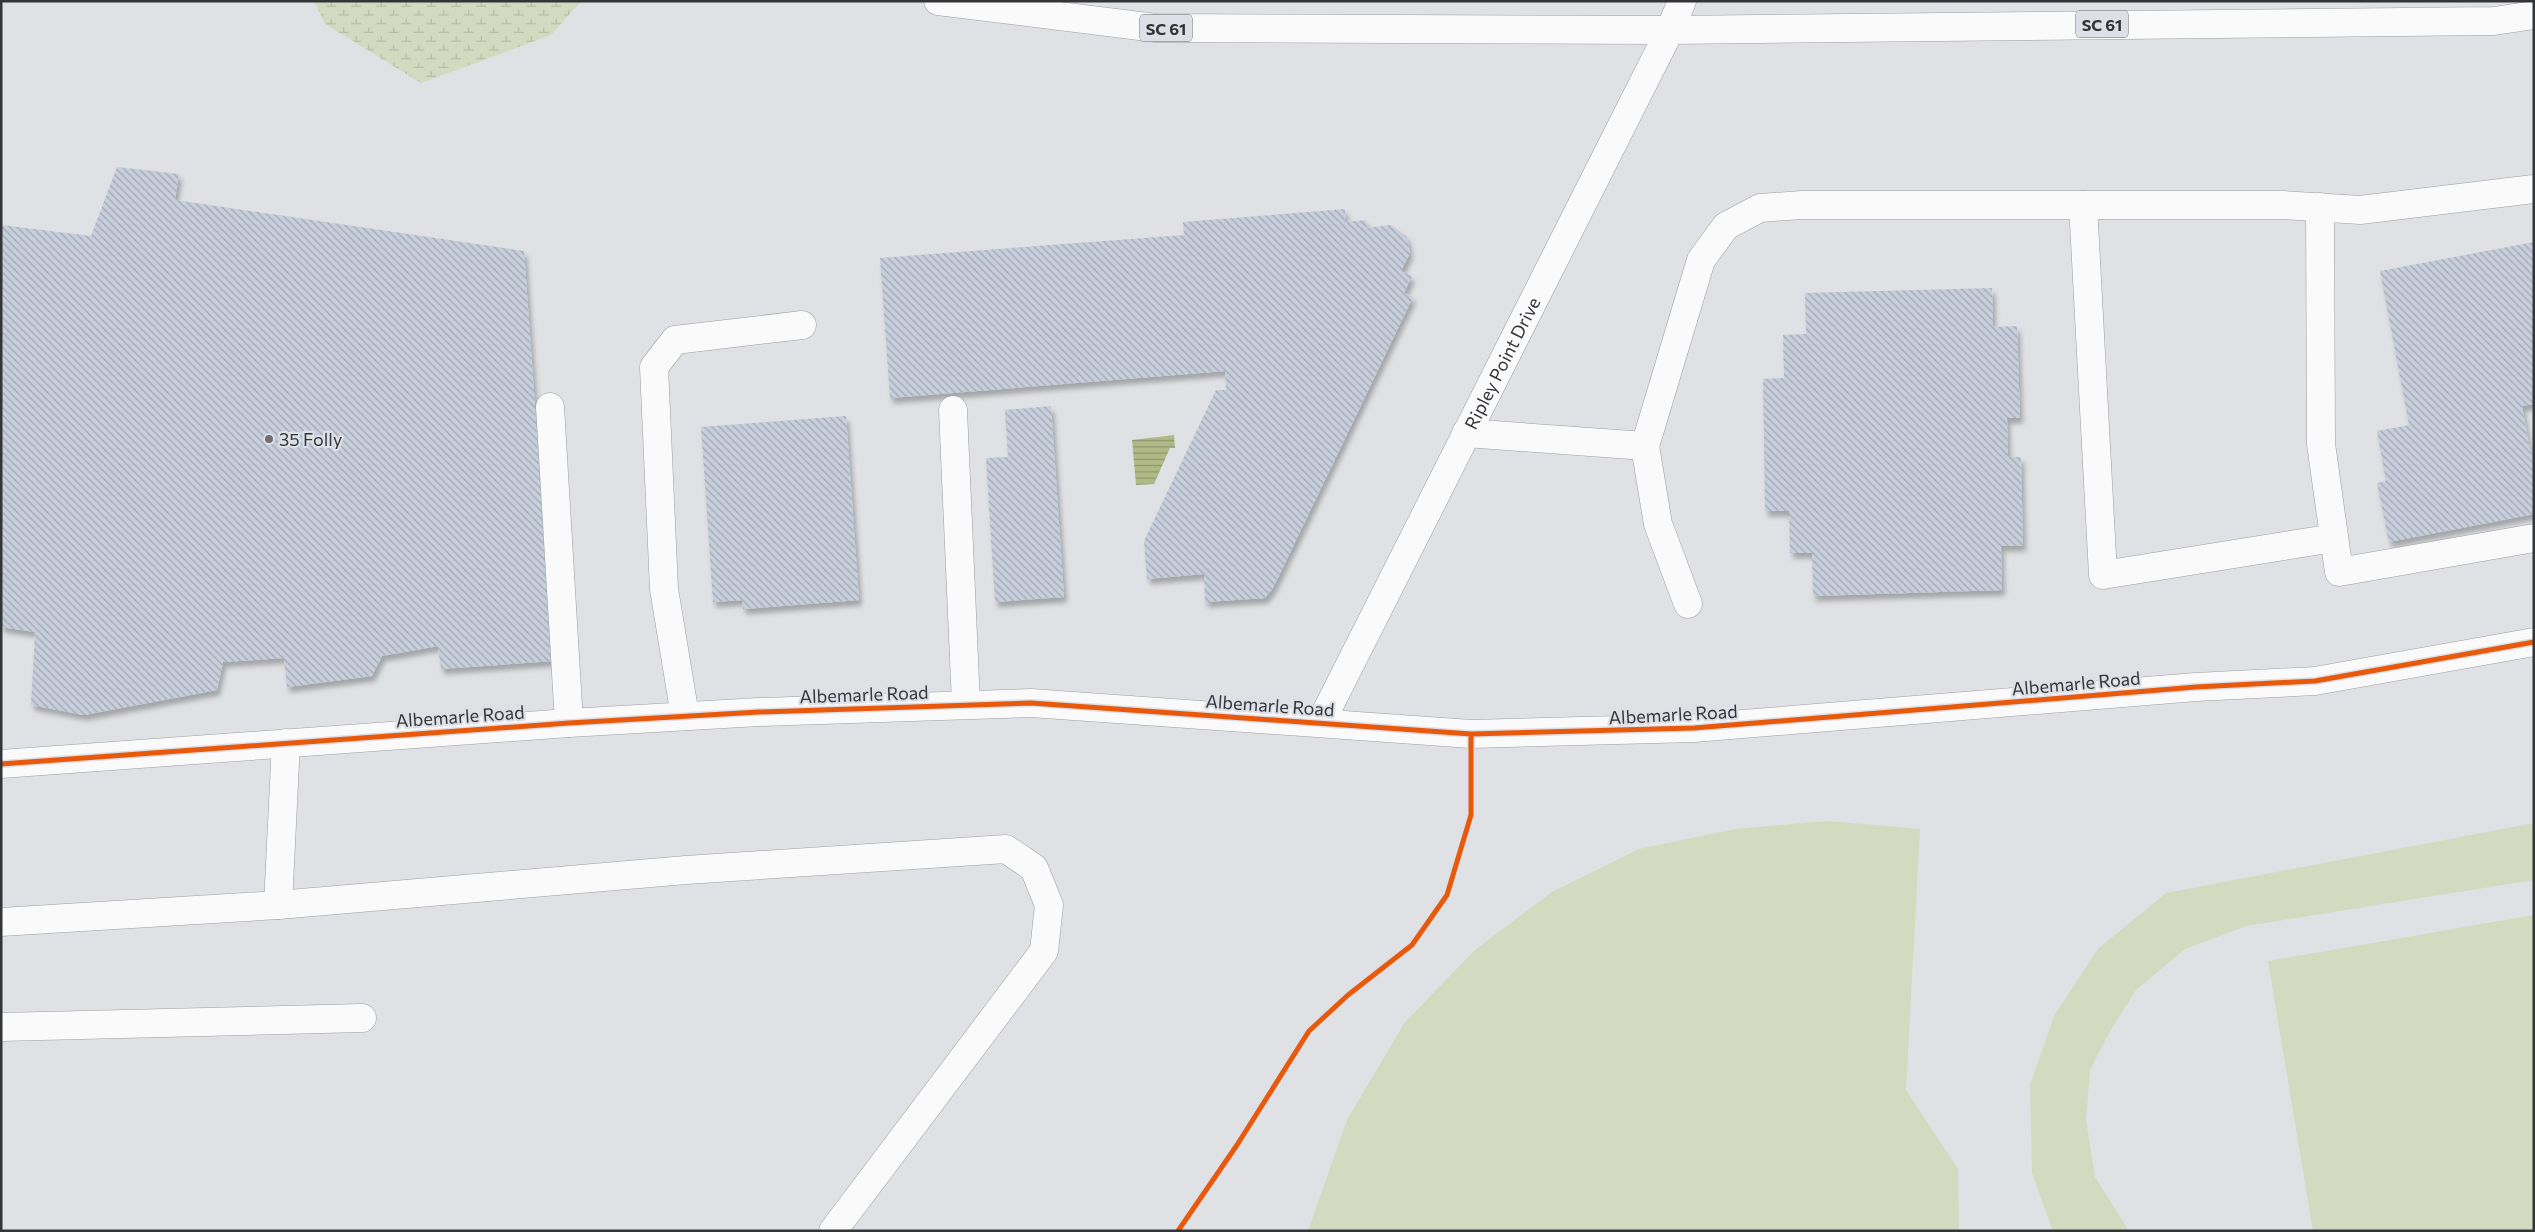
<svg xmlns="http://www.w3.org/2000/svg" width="2535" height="1232" font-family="Commissioner,sans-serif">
<defs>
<pattern id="wetland-marsh" width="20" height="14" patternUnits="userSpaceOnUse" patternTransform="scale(1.25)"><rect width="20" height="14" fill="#d4dac0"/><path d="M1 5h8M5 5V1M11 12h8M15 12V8" fill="none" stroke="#b7bca6"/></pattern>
<pattern id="water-rules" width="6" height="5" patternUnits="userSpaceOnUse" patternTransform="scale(1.25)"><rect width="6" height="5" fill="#b0b987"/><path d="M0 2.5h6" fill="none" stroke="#90976f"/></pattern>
<pattern id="building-back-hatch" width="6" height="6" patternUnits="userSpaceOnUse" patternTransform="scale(1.25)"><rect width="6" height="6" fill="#c7cedc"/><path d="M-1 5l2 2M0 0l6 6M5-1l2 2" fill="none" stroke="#a2a8b3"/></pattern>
<filter id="shadow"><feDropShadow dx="3" dy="5.5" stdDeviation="2.5" flood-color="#0004"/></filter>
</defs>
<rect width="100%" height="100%" fill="#dfe1e4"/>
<path fill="#d4dac0" d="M 1827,821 L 1920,829 L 1906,1090 L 1958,1169 L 1959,1231 L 1308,1231 L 1347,1120 L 1405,1022 L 1475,950 L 1552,892 L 1639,849 L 1735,829 Z
M 2534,823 L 2534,880 L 2246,926 L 2185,949 L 2136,990 L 2109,1033 L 2090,1070 L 2086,1120 L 2095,1177 L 2129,1231 L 2053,1231 L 2032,1173 L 2030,1085 L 2054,1016 L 2098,949 L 2166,893 Z
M 2534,915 L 2534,1231 L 2313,1231 L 2268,961 Z"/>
<path fill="url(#wetland-marsh)" d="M 314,1 L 581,1 L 551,35 L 421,83 L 325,24 Z"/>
<path fill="url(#water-rules)" d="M 1174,435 L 1175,448 L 1170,448 L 1154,484 L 1136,485 L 1132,440 Z"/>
<path fill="url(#building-back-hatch)" filter="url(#shadow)" d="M 117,167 L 179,174 L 175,200 L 524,251 L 553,661 L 441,669 L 438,646 L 382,656 L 372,676 L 287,687 L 284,658 L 223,662 L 217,690 L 84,715 L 31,705 L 35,632 L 1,627 L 1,225 L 91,236 Z
M 1345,209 L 1346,222 L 1366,220 L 1367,228 L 1391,225 L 1407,237 L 1410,253 L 1401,271 L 1412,276 L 1404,293 L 1413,297 L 1273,588 L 1265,598 L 1205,602 L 1204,574 L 1147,579 L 1144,541 L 1216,390 L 1226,390 L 1225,371 L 890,398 L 880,258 L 1184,235 L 1183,222 Z
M 2534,242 L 2534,404 L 2522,406 L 2534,471 L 2534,514 L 2389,542 L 2377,483 L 2386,481 L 2377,431 L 2409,425 L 2380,271 Z
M 1992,288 L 1993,327 L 2017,326 L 2020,418 L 2007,418 L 2008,457 L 2021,457 L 2023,546 L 2001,546 L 2002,590 L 1813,596 L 1812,553 L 1790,553 L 1789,511 L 1765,511 L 1763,379 L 1784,378 L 1783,335 L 1806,334 L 1805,293 Z
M 1051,406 L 1064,597 L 995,602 L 986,458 L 1008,457 L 1005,410 Z
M 846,416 L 859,600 L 743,609 L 742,600 L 713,602 L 701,427 Z"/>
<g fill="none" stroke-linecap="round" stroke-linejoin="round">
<g stroke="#9d9ea0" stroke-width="29">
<g id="minor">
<path d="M 2083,205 L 2103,575 L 2334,538"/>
<path d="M 2320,207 L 2321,444 L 2339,572 L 2534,538"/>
<path d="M 550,407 L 569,723"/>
<path d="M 953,410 L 966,704"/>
<path d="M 1466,433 L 1645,446 L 1701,260 L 1726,226 L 1760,208 L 1802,205 L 2283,205 L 2360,210 L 2534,189"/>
<path d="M 1645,446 L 1658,524 L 1688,604"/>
<path d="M 685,716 L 664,589 L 654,367 L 675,340 L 802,325"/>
<path id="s1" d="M 1321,722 L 1670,30 L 1682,1"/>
<path d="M 1,764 L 569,723 L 759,712 L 1031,703 L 1471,734 L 1694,728 L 2196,687 L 2315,681 L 2534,642"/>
<path d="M 278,905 L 286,743"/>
<path d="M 1,922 L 278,905 L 686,870 L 1006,849 L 1034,868 L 1049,905 L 1044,951 L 833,1231"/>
<path d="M 1,1027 L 362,1018"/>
</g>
</g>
<g stroke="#9d9ea0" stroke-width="29">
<path id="major" d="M 938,1 L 1156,28 L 1670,30 L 2494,21 L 2534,15"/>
</g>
<use href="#minor" stroke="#fafafb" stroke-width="28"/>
<use href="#major" stroke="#fafafb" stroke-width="28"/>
<g stroke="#dde0e6" stroke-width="8">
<path id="cycleway" d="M 1,764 L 569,723 L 759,712 L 1031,703 L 1471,734 L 1694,728 L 2196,687 L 2315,681 L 2534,642
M 1178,1231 L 1237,1145 L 1309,1031 L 1348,995 L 1412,945 L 1447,895 L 1471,815 L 1471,734"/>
</g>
<use href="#cycleway" stroke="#e8590c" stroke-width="5"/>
</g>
<circle fill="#707174" stroke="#dde0e6" stroke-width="2" cx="269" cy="439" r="5"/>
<g text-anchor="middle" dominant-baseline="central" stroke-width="4.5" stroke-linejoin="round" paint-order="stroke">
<g fill="#dde0e6" stroke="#67686c" stroke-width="1">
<rect x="2076" y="10.5" width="52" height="27" rx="4"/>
<rect x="1140" y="14.5" width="52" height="27" rx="4"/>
</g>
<g font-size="16" font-weight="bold" fill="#343538">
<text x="2102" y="24">SC 61</text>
<text x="1166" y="28">SC 61</text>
</g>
<g font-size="18" fill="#343538" stroke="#dde0e6">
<text stroke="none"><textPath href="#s1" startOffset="402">Ripley Point Drive</textPath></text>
<text transform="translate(2076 683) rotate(-5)">Albemarle Road</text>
<text transform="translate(864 694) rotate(-2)">Albemarle Road</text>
<text transform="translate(1270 705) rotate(4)">Albemarle Road</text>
<text transform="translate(1673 714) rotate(-3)">Albemarle Road</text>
<text transform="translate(460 716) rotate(-4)">Albemarle Road</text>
</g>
<g font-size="18" fill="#343538" stroke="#dde0e6" text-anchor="start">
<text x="279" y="439">35 Folly</text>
</g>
</g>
<rect width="2535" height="1232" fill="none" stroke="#343538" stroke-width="5"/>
</svg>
